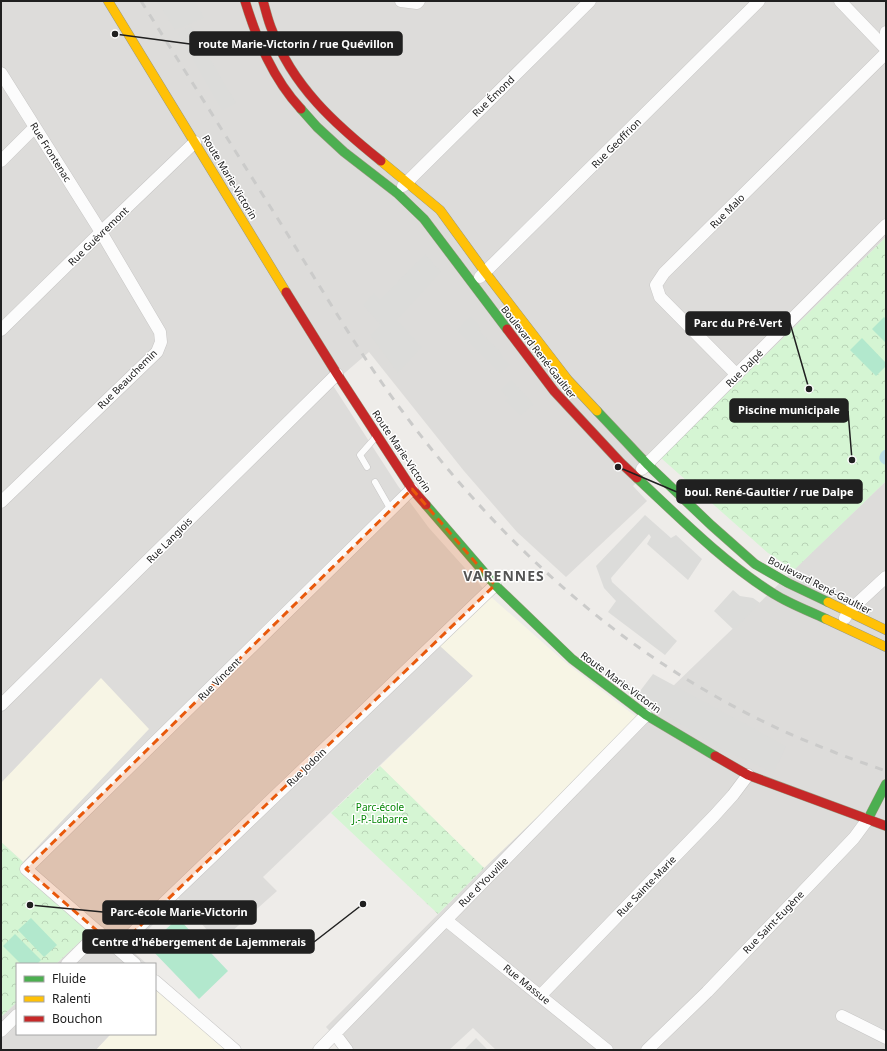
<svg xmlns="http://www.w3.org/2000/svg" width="887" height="1051" font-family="'Noto Sans',sans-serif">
<defs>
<pattern id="park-crowns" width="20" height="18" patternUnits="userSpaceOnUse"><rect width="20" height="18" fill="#d5f5d3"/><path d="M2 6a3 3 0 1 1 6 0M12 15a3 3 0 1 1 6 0" fill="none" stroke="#b7d2b5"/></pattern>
</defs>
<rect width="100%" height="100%" fill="#eeece9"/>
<path fill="#dddcda" d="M 1,1 L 886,1 L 886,237 L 633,486 L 647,501 L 566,577 L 517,532 L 464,471 L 369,352 L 332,384 L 398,486 L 429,528 L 490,596 L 473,676 L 263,877 L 277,891 L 219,943 L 178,898 L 130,949 L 147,964 L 56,964 L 89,932 L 30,877 L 23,862 L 1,842 Z
M 886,481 L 886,1050 L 496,1050 L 473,1028 L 449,1050 L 347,1050 L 326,1027 L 484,868 Z
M 17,1002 L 17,1034 L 111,1034 L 96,1050 L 1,1050 L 1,1017 Z"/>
<path fill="#f7f5e5" d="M 490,596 L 566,663 L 639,719 L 484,868 L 380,766 L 473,676 L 440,646 Z
M 101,678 L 149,729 L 23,862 L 1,842 L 1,783 Z
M 155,989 L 228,1050 L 96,1050 L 111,1034 L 155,1034 Z"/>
<path fill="#dcdcda" d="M 157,1 L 180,1 L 182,3 L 188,1 L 195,1 L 204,18 L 175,30 Z
M 191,26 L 236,103 L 222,110 L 178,33 Z
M 425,254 L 441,272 L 397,320 L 422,347 L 398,373 L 370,335 L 381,325 L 363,305 L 374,293 L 380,300 Z
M 470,316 L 479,325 L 482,334 L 499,350 L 503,358 L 510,365 L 501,374 L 457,330 Z
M 511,380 L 534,404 L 520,416 L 505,401 L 508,398 L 501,390 Z
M 645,515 L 671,538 L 676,535 L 702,559 L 688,580 L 647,544 L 651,537 L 649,534 L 611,578 L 612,582 L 677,641 L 665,655 L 608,612 L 616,601 L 604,588 L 596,566 Z
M 733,590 L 740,596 L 753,598 L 760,603 L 734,630 L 714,611 Z
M 653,674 L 786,746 L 774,773 L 720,748 L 677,722 L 637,695 Z
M 476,1038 L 488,1050 L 464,1050 Z"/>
<path fill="url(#park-crowns)" d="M 886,237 L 886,481 L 794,570 L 768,553 L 661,458 Z
M 380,766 L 484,868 L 438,914 L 331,813 Z
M 1,842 L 23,862 L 30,877 L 89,933 L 56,964 L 17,964 L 17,1002 L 1,1017 Z"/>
<path fill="#b2e8cd" d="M 884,317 L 886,319 L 886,343 L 872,329 Z
M 862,338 L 886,363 L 886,366 L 876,376 L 850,350 Z
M 31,918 L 57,945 L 44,957 L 18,930 Z
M 178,918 L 228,971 L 199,999 L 148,946 Z
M 15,934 L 41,960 L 37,964 L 21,964 L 3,946 Z"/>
<path fill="#badee3" d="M 884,450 L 886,450 L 886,465 C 878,463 877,455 884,450 Z"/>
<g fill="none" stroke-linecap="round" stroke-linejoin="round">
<g stroke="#c7c6c5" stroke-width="7">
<path id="lane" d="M 367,467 L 360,455 L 375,438
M 375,482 L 391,510"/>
</g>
<g stroke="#c7c6c5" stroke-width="13">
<path id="street" d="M 401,1 L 417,3 L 419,1
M 840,1 L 886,49
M 886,32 L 886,36
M 1,73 L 101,232 L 160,332 L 161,342 L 157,352 L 1,502
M 1,161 L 35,127
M 403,186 L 590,1
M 480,277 L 759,1
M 1,330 L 101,232 L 195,142
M 737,375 L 660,297 L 656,285 L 664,273 L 886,53
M 642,469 L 886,225
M 845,618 L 848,612 L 886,577
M 1,705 L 337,374
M 446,920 L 607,1050
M 117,948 L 495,585
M 67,964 L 99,932
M 135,964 L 26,869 L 412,489
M 155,981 L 235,1050
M 541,995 L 714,816 L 733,795 L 748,775
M 842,1016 L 886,1038
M 1,1031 L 17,1015
M 335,1034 L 347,1050
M 319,1050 L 646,715
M 647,1050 L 707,992 L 854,838 L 868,819"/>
</g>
<g stroke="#99997f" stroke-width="10">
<path id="fast" d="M 301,109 L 317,127 L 344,152 L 397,193 L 424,219 L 507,329
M 597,411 L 647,464 L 711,525 L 755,564 L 788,583 L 828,602
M 637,478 C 680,518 723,562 774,594 C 790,604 809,611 826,619
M 426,505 L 495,585 L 572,659 L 646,715 L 715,756
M 868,819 L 886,784"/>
</g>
<g stroke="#99997f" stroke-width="10">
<path id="slow" d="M 108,1 L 286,292
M 381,161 L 440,210 L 485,272 L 568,380 L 597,411
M 828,602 L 886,630
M 826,619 L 886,647"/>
</g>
<g stroke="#99997f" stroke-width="10">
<path id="jam" d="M 245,1 C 257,40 273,79 301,109
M 263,1 C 266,11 268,21 272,30 C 292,86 336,125 381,161
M 286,292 L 337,374 L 412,489 L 426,505
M 507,329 L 554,391 L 621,463 L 637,478
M 715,756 L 748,775 L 886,826"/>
</g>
<use href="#lane" stroke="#fcfcfc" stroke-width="6"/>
<use href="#street" stroke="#fcfcfc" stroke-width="12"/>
<use href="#fast" stroke="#4caf50" stroke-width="9"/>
<use href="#slow" stroke="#ffc107" stroke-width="9"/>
<use href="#jam" stroke="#c62828" stroke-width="9"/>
<path stroke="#cbcbca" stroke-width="3" stroke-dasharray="8 8" stroke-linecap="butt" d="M 141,1 C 190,79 239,157 288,235 C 314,277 340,320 367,361 C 445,478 545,586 663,664 C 714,698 771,728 829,750 C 848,758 867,764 886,771"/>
</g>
<path fill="#e8590c" fill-opacity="0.2" stroke="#e8590c" stroke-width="3" stroke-dasharray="8 5" stroke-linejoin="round" d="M 412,489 L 495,585 L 117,948 L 26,869 Z"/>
<g text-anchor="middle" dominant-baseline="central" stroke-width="3" stroke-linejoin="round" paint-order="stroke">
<g font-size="10" fill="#202020" stroke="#fff">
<text transform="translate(493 96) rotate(-44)">Rue Émond</text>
<text transform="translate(616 143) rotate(-45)">Rue Geoffrion</text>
<text transform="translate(51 152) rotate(58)">Rue Frontenac</text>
<text transform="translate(230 177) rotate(59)">Route Marie-Victorin</text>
<text transform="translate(727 211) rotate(-45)">Rue Malo</text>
<text transform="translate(98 236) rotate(-44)">Rue Guèvremont</text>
<text transform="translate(539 352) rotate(52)">Boulevard René-Gaultier</text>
<text transform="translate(744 368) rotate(-45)">Rue Dalpé</text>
<text transform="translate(127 379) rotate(-45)">Rue Beauchemin</text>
<text transform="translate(402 451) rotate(56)">Route Marie-Victorin</text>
<text transform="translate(169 540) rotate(-45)">Rue Langlois</text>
<text transform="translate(820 585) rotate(27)">Boulevard René-Gaultier</text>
<text transform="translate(219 679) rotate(-45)">Rue Vincent</text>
<text transform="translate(621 682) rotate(36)">Route Marie-Victorin</text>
<text transform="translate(306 767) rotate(-44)">Rue Jodoin</text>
<text transform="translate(483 882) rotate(-45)">Rue d'Youville</text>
<text transform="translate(646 886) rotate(-46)">Rue Sainte-Marie</text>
<text transform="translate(773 922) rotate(-46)">Rue Saint-Eugène</text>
<text transform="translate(527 984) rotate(39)">Rue Massue</text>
</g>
<g font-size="10" fill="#058706" stroke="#fff">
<text x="380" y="807">Parc-école<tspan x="380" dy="12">J.-P.-Labarre</tspan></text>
</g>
<g font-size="14" font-weight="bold" letter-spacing="1" fill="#535353" stroke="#fff">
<text x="504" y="575">VARENNES</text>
</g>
</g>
<path fill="none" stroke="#202020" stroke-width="1.5" d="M115 34L190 44M809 389L790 323M852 460L848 411M618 467L677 492M30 905L103 912M363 904L314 942"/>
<g fill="#202020" stroke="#fff" stroke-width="1.5">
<circle cx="115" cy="34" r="4"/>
<circle cx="809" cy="389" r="4"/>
<circle cx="852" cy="460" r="4"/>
<circle cx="618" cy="467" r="4"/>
<circle cx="30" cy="905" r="4"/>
<circle cx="363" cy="904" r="4"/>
</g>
<g fill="#202020" stroke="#202020" stroke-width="1.5">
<rect x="190" y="32" width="212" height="23" rx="4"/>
<rect x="686" y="312" width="104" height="23" rx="4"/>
<rect x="730" y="399" width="118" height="23" rx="4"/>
<rect x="677" y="480" width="185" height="23" rx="4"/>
<rect x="103" y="901" width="153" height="23" rx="4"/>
<rect x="83" y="930" width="231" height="23" rx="4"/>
</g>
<g font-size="11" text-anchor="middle" font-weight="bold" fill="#fff">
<text x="296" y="48">route Marie-Victorin / rue Quévillon</text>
<text x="738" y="327">Parc du Pré-Vert</text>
<text x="789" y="414">Piscine municipale</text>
<text x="769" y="496">boul. René-Gaultier / rue Dalpe</text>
<text x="179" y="916">Parc-école Marie-Victorin</text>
<text x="199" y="946">Centre d'hébergement de Lajemmerais</text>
</g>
<rect width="887" height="1051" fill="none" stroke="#202020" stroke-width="4"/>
<rect x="16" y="963" width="140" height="72" fill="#ffffff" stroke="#a6a6a6"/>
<rect x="24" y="976" width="20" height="6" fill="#4caf50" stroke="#a6a6a6"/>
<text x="52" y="983" font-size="12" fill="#202020">Fluide</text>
<rect x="24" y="996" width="20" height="6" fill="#ffc107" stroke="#a6a6a6"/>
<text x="52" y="1003" font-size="12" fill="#202020">Ralenti</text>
<rect x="24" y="1016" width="20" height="6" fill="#c62828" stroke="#a6a6a6"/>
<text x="52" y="1023" font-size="12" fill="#202020">Bouchon</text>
</svg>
